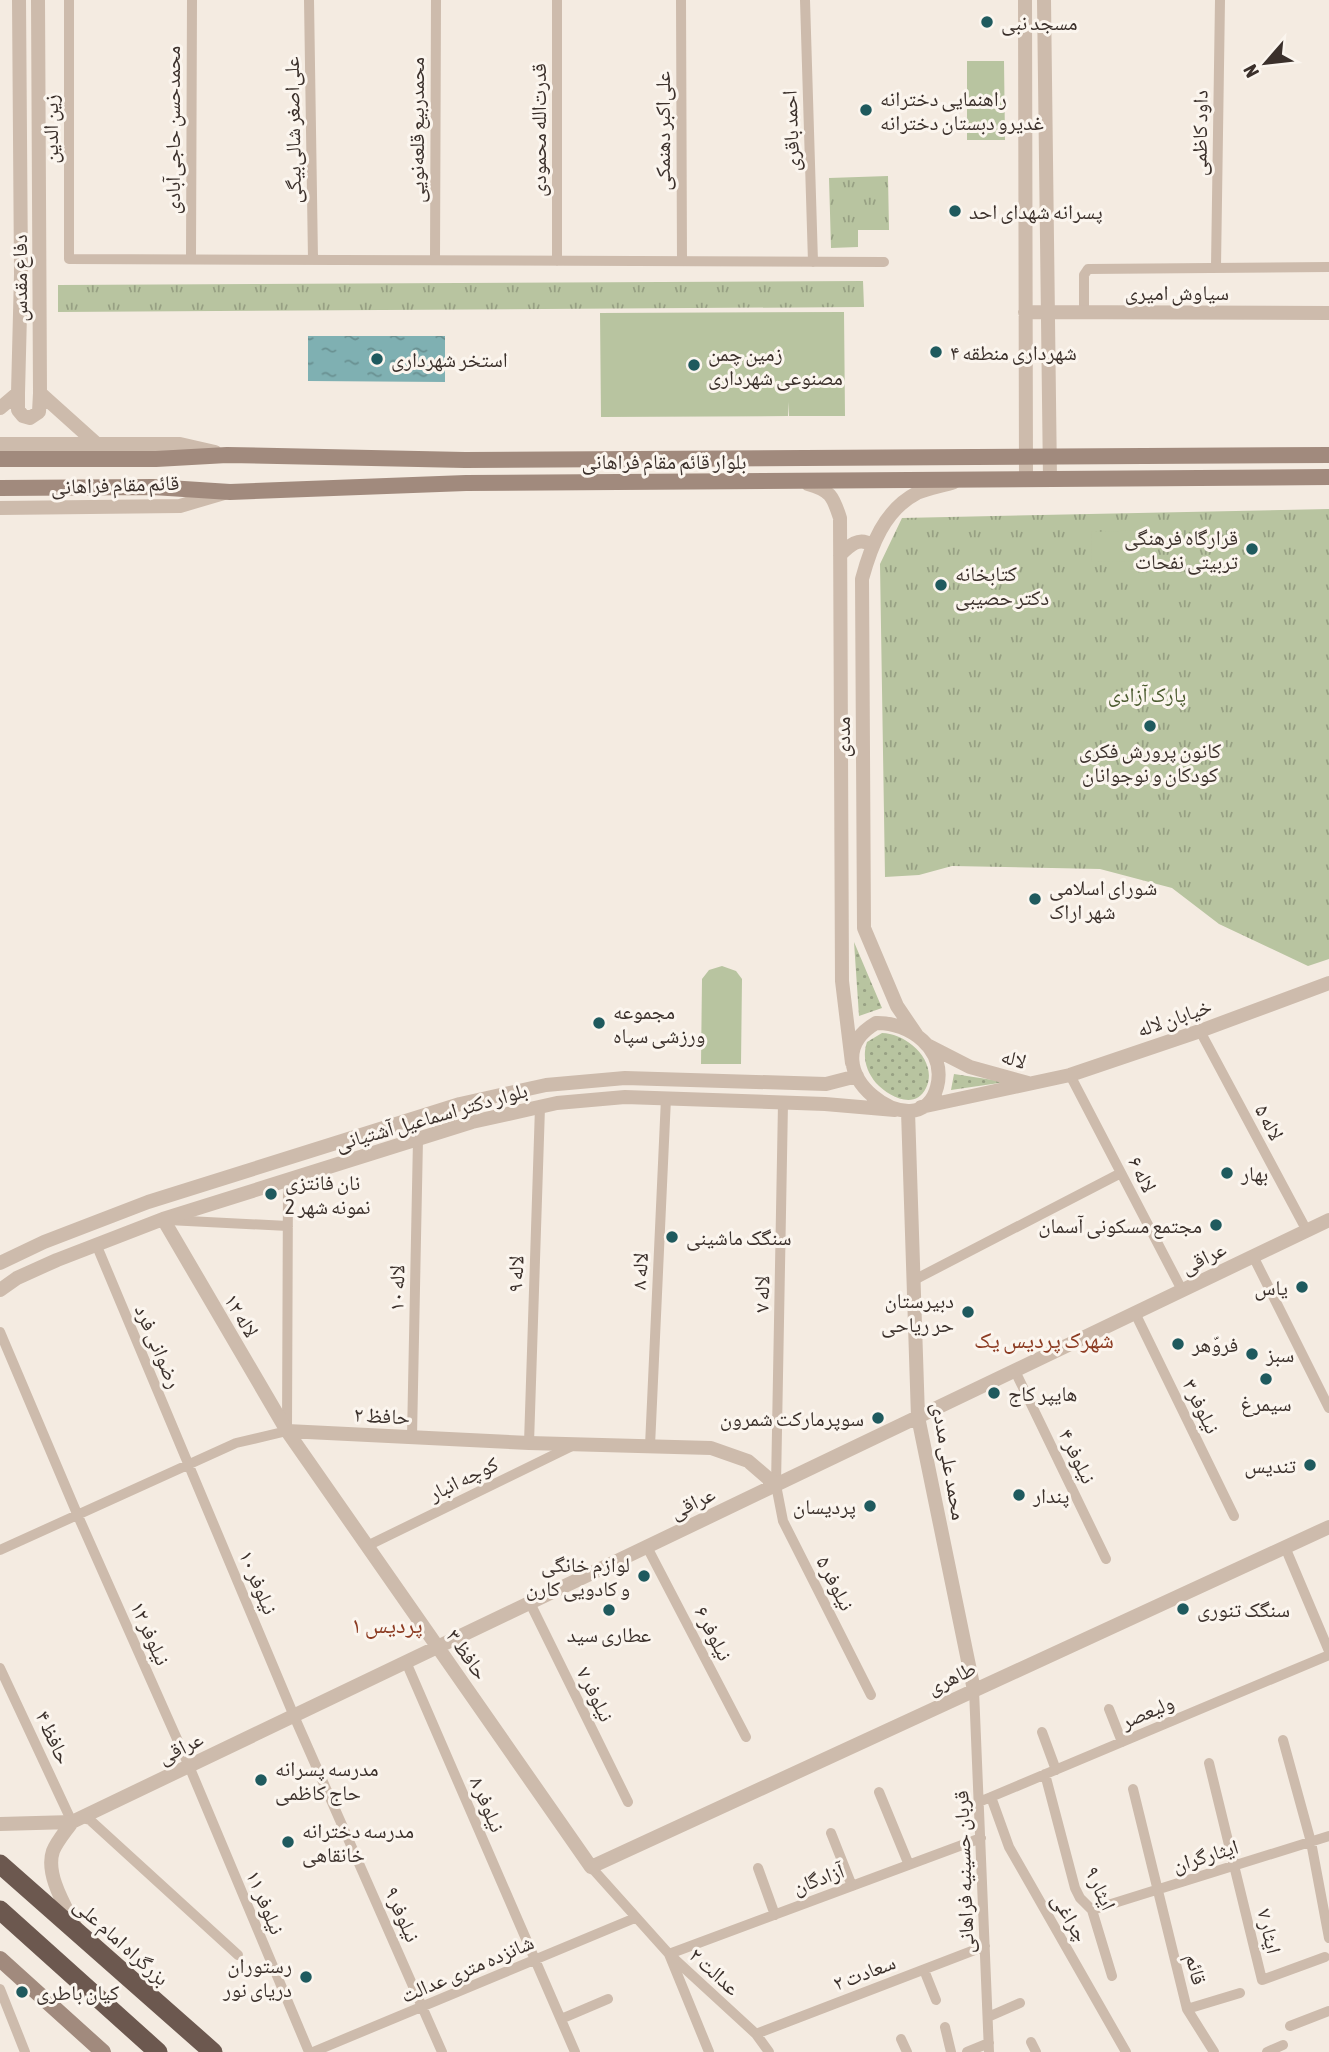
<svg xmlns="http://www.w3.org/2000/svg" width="1329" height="2052" font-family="'Asap Condensed','Noto Naskh Arabic',sans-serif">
<defs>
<pattern id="grass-dots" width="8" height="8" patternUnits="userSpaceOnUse" patternTransform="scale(1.75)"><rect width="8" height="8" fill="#b8c4a0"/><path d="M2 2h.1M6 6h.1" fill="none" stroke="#97a083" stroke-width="1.8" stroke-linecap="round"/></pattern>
<pattern id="park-tufts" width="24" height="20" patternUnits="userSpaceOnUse" patternTransform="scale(1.75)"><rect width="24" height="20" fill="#b8c4a0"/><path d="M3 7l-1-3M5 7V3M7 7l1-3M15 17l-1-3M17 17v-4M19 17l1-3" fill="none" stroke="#97a083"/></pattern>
<pattern id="water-ripples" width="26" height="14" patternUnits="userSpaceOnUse" patternTransform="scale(1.75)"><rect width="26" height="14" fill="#7fb0b2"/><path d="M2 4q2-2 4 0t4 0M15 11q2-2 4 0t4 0" fill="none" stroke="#699091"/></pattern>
</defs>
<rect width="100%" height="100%" fill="#f4ebe1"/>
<path fill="url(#grass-dots)" d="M 854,942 L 882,1008 L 859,1016 Z
M 882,1033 C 906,1033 939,1061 926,1088 C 915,1111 888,1096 876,1083 C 866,1071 862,1057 867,1042 Z
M 954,1074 L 1006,1082 L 951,1090 Z"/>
<path fill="url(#park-tufts)" d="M 888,176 L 889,230 L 858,230 L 858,247 L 831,248 L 829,178 Z
M 863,281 L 864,307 L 58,312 L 58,285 Z
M 1329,509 L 1329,959 L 1308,966 L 1219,924 L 1172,888 L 1100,869 L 952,866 L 919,875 L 885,877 L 880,564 L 902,518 Z"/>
<path fill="#b8c4a0" d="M 967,61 L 1004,61 L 1005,140 L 967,140 Z
M 844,312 L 845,416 L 789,416 L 789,402 L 788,416 L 601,417 L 600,313 Z
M 1148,530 L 1149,561 L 1092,562 L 1091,532 Z
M 722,966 L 736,971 L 742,979 L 741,1064 L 701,1064 L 702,979 L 709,970 Z"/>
<path fill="url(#water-ripples)" d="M 308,336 L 445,336 L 445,382 L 308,381 Z"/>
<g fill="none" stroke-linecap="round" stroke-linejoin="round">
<path stroke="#cdbbac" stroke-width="10" d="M 69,0 L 69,259 L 884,262
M 309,0 L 313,260
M 681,0 L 682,261
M 805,0 L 813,262
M 191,259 L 192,0
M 435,260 L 436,0
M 557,261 L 557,0
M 1216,267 L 1220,0
M 1084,313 L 1084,275 L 1088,269 L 1329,267
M 1200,1031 L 1307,1231
M 1070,1075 L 1182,1290
M 783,1103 L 776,1485 L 783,1521 L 871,1695
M 168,1220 L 288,1226
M 96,1244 L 294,1716 L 442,2052
M 1253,1256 L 1329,1408
M 914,1280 L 1121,1173
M 1135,1313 L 1234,1516
M 0,1332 L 78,1516 L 189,1766 L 309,2052
M 1015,1371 L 1106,1559
M 412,1437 L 418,1139
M 529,1443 L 540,1107
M 650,1446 L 666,1098
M 367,1546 L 572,1446
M 647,1547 L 746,1737
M 1285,1547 L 1329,1651
M 0,1550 L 236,1443 L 287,1431 L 288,1180
M 530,1603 L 628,1802
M 406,1662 L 575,2052
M 0,1668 L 72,1822
M 974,1690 L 989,2052
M 1109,1709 L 1122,1742
M 1042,1732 L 1056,1770
M 1283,1740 L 1311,1842 L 1329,1938
M 1209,1763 L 1262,1980 L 1325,1957
M 1045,1774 L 1075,1888 L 1080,1898 L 1092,1910 L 1112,1976
M 1133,1789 L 1187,2009 L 1214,2052
M 879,1792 L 909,1865
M 991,1797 L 1009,1847 L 1126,2052
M 979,1802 L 1329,1655
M 82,1818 L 90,1820 L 238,1955
M 831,1833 L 852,1886
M 591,1867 L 669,1954 L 756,2034 L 769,2052
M 758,1868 L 775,1915
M 1092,1910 L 1329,1836
M 924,1970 L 936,2000
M 0,1989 L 25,2052
M 1187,2009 L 1240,1993
M 988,2017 L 1020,2003
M 561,2019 L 608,1999
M 1290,2026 L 1329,2011
M 945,2027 L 951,2052
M 756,2034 L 985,1946
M 901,2039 L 907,2052
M 1031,2042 L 1036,2052
M 313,2052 L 635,1918
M 709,2052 L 669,1954 L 981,1838
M 967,2052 L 989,2043
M 1267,2052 L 1283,2045"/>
<path stroke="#cdbbac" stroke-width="14" d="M 38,0 L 40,393 L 99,446
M 1025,0 L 1026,480
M 1044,0 L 1050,479
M 1025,312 L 1329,313
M 18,393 L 18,410 L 23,416 L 30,418 L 39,412 L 40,393
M 0,408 L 18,393 L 21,274 L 19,0
M 0,444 L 180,444 L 215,452
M 808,484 C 830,490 833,496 840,518 L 842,981 L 852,1063
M 0,508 L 180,506 L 224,493
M 840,555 C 849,546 859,536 871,545
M 876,1023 C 909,1022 947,1049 937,1087 C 920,1153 803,1066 876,1023 Z
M 916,1034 L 897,1006 L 864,928 L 862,579 C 871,546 884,510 917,493 C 928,488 942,486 954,482
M 927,1045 L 970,1067 L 1028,1083
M 921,1107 L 1070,1075 L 1200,1031 L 1329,983
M 908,1111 L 918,1417 L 974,1690
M 163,1219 L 287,1431 L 591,1867 L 1329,1527
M 0,1263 L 44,1242 L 148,1202 L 460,1104 L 546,1085 L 625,1078 L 826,1084 L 857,1076
M 0,1290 L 17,1278 L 57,1260 L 163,1219 L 472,1122 L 557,1103 L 625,1097 L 825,1104 L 895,1110
M 287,1431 L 529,1443 L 711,1448 L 748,1461 L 776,1485
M 72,1822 C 66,1831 57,1841 53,1851 C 45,1874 65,1906 75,1926
M 0,1824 L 72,1822 L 1329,1220"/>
<path stroke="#a18a7d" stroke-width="16" d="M 0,459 L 156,459 L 227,455 L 465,460 L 1329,455
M 0,488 L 153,487 L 230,492 L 466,483 L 1329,477
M 0,1959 L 103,2052"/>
<path stroke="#6c584f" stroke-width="19" d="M 0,1864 L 213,2052
M 0,1910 L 158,2052"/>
</g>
<g fill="#1f5a5e" stroke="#fbf5ee" stroke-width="2.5">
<circle cx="987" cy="22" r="7"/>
<circle cx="866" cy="110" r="7"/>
<circle cx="955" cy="211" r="7"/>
<circle cx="936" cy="352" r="7"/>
<circle cx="377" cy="359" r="7"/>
<circle cx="694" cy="365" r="7"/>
<circle cx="1252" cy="549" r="7"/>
<circle cx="941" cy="585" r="7"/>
<circle cx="1150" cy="726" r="7"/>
<circle cx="1035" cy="899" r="7"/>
<circle cx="599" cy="1023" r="7"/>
<circle cx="1227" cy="1173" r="7"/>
<circle cx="271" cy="1194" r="7"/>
<circle cx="1216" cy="1225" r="7"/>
<circle cx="672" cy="1237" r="7"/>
<circle cx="1302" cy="1287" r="7"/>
<circle cx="968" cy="1312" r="7"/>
<circle cx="1178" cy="1344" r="7"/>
<circle cx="1252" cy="1354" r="7"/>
<circle cx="1266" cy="1379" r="7"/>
<circle cx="994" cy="1393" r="7"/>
<circle cx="878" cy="1418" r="7"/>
<circle cx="1310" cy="1465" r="7"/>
<circle cx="1019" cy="1495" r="7"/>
<circle cx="870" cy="1506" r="7"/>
<circle cx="644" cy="1576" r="7"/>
<circle cx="1183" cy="1609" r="7"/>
<circle cx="609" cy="1610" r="7"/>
<circle cx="261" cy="1780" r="7"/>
<circle cx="288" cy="1842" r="7"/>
<circle cx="306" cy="1977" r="7"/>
<circle cx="22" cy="1992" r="7"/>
</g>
<g text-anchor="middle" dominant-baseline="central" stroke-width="6" stroke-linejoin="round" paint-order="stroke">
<g font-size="21" fill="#3b302b" stroke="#fbf5ee" text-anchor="start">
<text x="1001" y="22">مسجد نبی</text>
<text x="880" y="98">راهنمایی دخترانه<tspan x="880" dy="24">غدیرو دبستان دخترانه</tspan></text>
<text x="969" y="211">پسرانه شهدای احد</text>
<text x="950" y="352">شهرداری منطقه ۴</text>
<text x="708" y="353">زمین چمن<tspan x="708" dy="24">مصنوعی شهرداری</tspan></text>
<text x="391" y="359">استخر شهرداری</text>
<text x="1238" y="537" text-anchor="end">قرارگاه فرهنگی<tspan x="1238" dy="24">تربیتی نفحات</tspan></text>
<text x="955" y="573">کتابخانه<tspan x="955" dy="24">دکتر حصیبی</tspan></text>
<text x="1150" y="750" text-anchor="middle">کانون پرورش فکری<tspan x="1150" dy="24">کودکان و نوجوانان</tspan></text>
<text x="1049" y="887">شورای اسلامی<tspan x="1049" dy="24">شهر اراک</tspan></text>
<text x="613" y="1011">مجموعه<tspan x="613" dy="24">ورزشی سپاه</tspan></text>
<text x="1241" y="1173">بهار</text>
<text x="285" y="1182">نان فانتزی<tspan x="285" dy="24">نمونه شهر 2</tspan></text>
<text x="1202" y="1225" text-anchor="end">مجتمع مسکونی آسمان</text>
<text x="686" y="1237">سنگک ماشینی</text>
<text x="1288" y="1287" text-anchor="end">یاس</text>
<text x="954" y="1300" text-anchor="end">دبیرستان<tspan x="954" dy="24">حر ریاحی</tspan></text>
<text x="1192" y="1344">فروّهر</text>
<text x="1266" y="1354">سبز</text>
<text x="1008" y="1393">هایپر کاج</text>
<text x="1266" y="1403" text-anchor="middle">سیمرغ</text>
<text x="864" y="1418" text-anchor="end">سوپرمارکت شمرون</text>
<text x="1296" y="1465" text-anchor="end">تندیس</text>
<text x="1033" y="1495">پندار</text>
<text x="856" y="1506" text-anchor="end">پردیسان</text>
<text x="630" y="1564" text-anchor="end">لوازم خانگی<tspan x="630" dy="24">و کادویی کارن</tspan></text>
<text x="1197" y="1609">سنگک تنوری</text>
<text x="609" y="1634" text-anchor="middle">عطاری سید</text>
<text x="275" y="1768">مدرسه پسرانه<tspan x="275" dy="24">حاج کاظمی</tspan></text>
<text x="302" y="1830">مدرسه دخترانه<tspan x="302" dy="24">خانقاهی</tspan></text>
<text x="292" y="1965" text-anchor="end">رستوران<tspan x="292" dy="24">دریای نور</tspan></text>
<text x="36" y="1992">کیان باطری</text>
</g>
<g font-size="21" fill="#3b302b" stroke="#fbf5ee">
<text transform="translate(50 129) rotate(-90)">زین الدین</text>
<text transform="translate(172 130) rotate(-90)">محمدحسن حاجی‌آبادی</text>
<text transform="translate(292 130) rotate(-91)">علی‌اصغر شالی‌بیگی</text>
<text transform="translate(416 130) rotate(-90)">محمدربیع قلعه‌نویی</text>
<text transform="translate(538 130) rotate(-90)">قدرت‌الله محمودی</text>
<text transform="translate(662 131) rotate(-90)">علی‌اکبر دهنمکی</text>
<text transform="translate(790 131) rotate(-92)">احمد باقری</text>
<text transform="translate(1199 133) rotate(-89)">داود کاظمی</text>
<text transform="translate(19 278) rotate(-90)">دفاع مقدس</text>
<text x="1177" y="292">سیاوش امیری</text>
<text x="664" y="461">بلوار قائم مقام فراهانی</text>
<text transform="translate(115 484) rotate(-2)">قائم مقام فراهانی</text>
<text transform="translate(842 737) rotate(-90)">مددی</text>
<text transform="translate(1174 1017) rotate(-19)">خیابان لاله</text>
<text transform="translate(1014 1058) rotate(17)">لاله</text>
<text transform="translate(431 1116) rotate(-16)">بلوار دکتر اسماعیل آشتیانی</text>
<text transform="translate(1270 1122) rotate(62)">لاله ۵</text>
<text transform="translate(1143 1174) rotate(63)">لاله ۶</text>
<text transform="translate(1203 1257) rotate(-26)">عراقی</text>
<text transform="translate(639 1271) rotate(-87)">لاله ۸</text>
<text transform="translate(515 1274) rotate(-88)">لاله ۹</text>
<text transform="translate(396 1288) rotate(-89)">لاله ۱۰</text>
<text transform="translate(761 1294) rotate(-89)">لاله ۷</text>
<text transform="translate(242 1315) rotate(59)">لاله ۱۲</text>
<text transform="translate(159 1346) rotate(67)">رضوانی فرد</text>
<text transform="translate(1202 1406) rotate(64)">نیلوفر ۳</text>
<text transform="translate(382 1415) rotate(3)">حافظ ۲</text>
<text transform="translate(1078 1456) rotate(64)">نیلوفر ۴</text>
<text transform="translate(950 1461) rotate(80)">محمد علی مددی</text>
<text transform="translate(463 1478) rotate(-26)">کوچه انبار</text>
<text transform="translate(692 1502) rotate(-26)">عراقی</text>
<text transform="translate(259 1582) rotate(67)">نیلوفر ۱۰</text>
<text transform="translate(836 1583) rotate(63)">نیلوفر ۵</text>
<text transform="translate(151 1633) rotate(66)">نیلوفر ۱۲</text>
<text transform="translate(714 1633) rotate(63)">نیلوفر ۶</text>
<text transform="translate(468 1654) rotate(55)">حافظ ۳</text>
<text transform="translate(951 1677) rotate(-25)">طاهری</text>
<text transform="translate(596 1694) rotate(64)">نیلوفر ۷</text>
<text transform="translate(1147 1711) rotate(-23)">ولیعصر</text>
<text transform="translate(54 1737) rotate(65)">حافظ ۴</text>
<text transform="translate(180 1747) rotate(-26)">عراقی</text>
<text transform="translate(488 1804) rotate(67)">نیلوفر ۸</text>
<text transform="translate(1205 1855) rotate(-17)">ایثارگران</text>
<text transform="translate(963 1872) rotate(-92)">قربان حسینیه فراهانی</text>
<text transform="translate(818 1878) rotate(-20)">آزادگان</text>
<text transform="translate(1101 1888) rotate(65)">ایثار ۹</text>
<text transform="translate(266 1902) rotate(67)">نیلوفر ۱۱</text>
<text transform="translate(403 1914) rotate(66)">نیلوفر ۹</text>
<text transform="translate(1071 1917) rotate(60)">چراغی</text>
<text transform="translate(1270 1931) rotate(77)">ایثار ۷</text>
<text transform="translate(122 1941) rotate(42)">بزرگراه امام علی</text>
<text transform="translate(467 1968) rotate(-23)">شانزده متری عدالت</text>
<text transform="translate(1197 1969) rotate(76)">قائم</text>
<text transform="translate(715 1971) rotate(42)">عدالت ۲</text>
<text transform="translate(864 1972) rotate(-21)">سعادت ۲</text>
</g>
<g font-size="21" fill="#4a5a2e" stroke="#fbf5ee">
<text x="1147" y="694">پارک آزادی</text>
</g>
<g font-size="23" fill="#8c3b22" stroke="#fbf5ee">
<text x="1044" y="1340">شهرک پردیس یک</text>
<text x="387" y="1625">پردیس ۱</text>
</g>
</g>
<g transform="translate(1266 63) rotate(242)" stroke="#fbf5ee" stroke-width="5" paint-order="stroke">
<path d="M0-5L12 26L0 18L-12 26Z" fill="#3b302b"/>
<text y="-10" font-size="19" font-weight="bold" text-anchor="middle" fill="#3b302b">N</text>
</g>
</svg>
